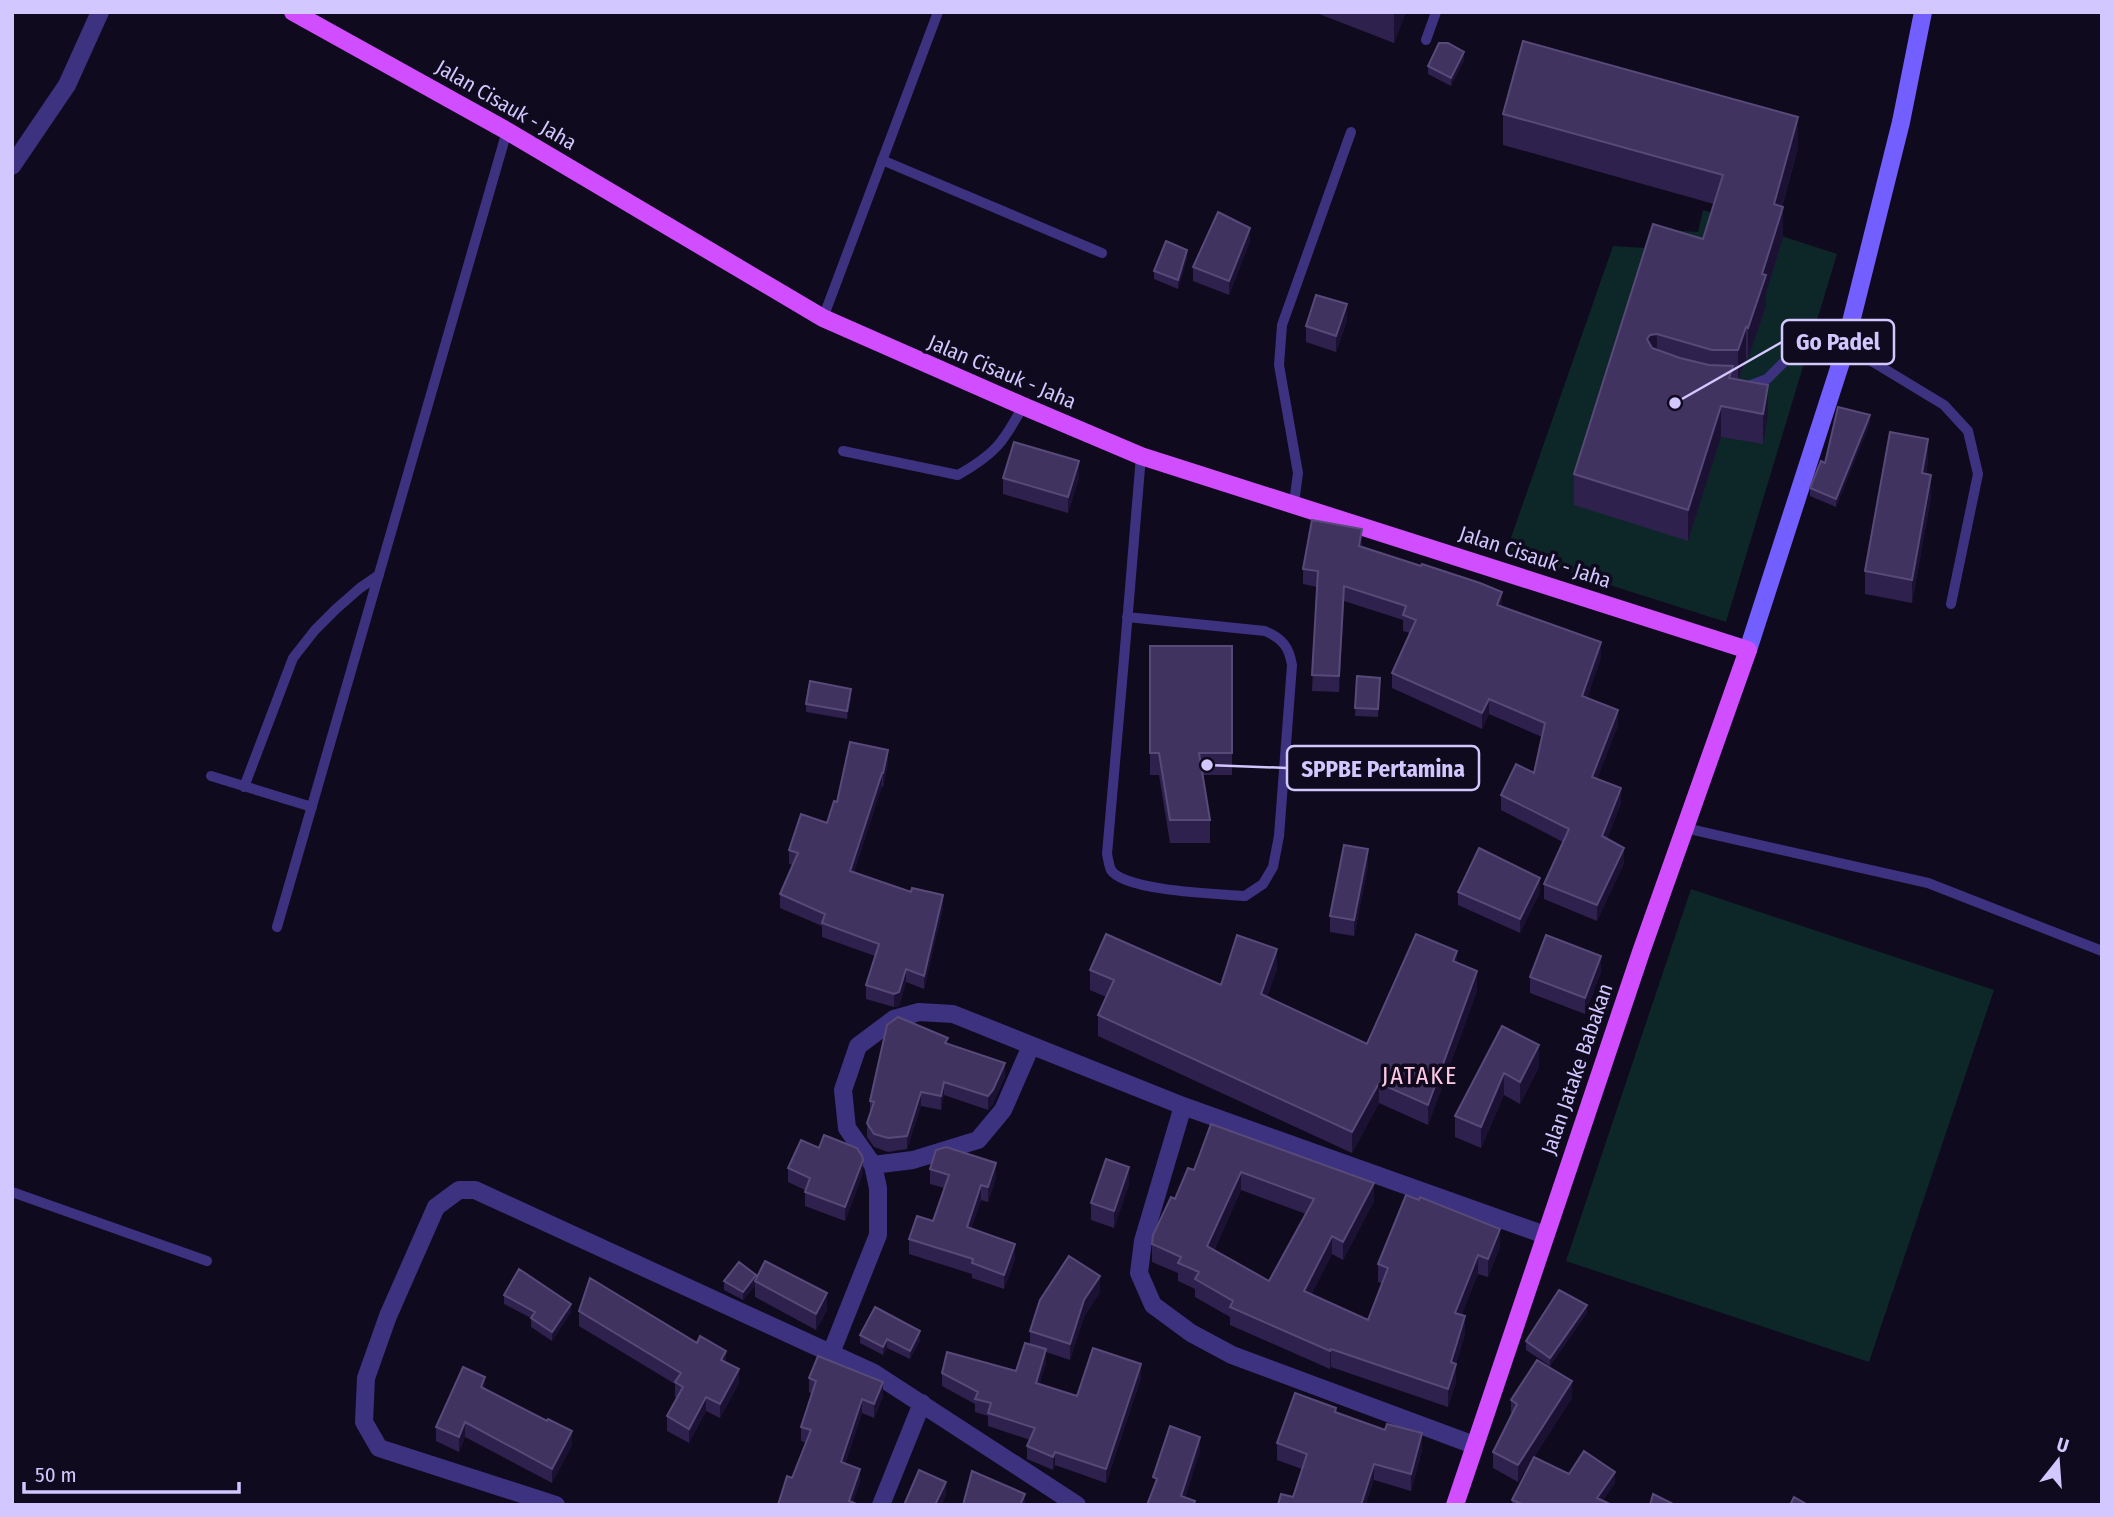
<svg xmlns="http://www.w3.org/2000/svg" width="2114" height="1517" font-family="'Fira Sans Condensed',sans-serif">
<rect width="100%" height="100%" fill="#100a1e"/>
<path fill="#0d2628" d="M 1703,210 L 1837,254 L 1726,622 L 1506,552 L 1613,246 L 1644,248 L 1650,229 L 1698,232 Z
M 1691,889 L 1994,990 L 1869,1362 L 1566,1261 Z"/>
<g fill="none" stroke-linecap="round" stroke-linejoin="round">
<path stroke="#3d3280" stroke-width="10" d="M 1426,40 L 1436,12
M 882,160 L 1102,253
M 823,318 L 938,12
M 1845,345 L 1944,405 L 1968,431 L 1978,474 L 1951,604
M 1746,387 L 1767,379 L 1794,352 L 1821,356 L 1841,362
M 843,451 L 958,475 C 995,454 1003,443 1023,406
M 1294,503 L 1298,473 L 1279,365 L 1282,325 L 1351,132
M 1127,617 L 1265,631 C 1283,639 1289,647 1292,665 L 1279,836 L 1273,867 L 1263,884 L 1245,896 C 1220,894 1124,891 1111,870 C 1109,866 1108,858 1107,854 C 1119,721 1130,589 1141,456
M 211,776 L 312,807
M 244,787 L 293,658 L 315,630 L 336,609 L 360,588 L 379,575
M 1685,828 L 1928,883 L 2102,951
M 277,927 L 507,131
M 12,1192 L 207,1261"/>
<path stroke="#3d3280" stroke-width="18" d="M 12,166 L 67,85 L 100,12
M 1183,1106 L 1143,1241 L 1139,1273 L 1153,1305 L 1191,1333 L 1232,1355 L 1474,1445
M 873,1165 L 913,1160 L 978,1140 L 1003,1110 L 1031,1046
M 831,1353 L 878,1235 L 878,1188 L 873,1165 L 847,1128 L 843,1090 L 858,1046 L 894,1019 L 919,1012 L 953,1014 L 1183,1106 L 1545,1235
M 556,1505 L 379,1448 L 364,1422 L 366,1378 L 388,1316 L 436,1207 L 459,1190 L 475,1190 L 874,1373 L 1077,1505
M 881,1505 L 922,1403"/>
<path stroke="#735eff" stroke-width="18" d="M 1748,650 L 1841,362 L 1901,122 L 1923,12"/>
<path stroke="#d04eff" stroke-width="18" d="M 293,12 L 507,131 L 823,318 L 1023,406 L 1141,456 L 1748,650 L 1641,952 L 1455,1505"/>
</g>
<path fill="#2e214d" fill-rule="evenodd" d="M 1314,12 L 1406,12 L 1394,43 Z
M 1464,60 L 1451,86 L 1428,74 L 1428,66 Z
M 1503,114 L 1798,148 L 1782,207 L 1783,238 L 1766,293 L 1766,306 L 1748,359 L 1746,358 L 1739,380 L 1768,416 L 1763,444 L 1721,437 L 1688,541 L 1574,505 L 1574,474 L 1703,239 L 1714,204 L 1503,145 Z
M 1250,241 L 1229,295 L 1193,281 L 1193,267 Z
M 1187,258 L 1178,289 L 1154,279 L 1154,271 Z
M 1347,321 L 1336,352 L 1306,342 L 1306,326 Z
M 1870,423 L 1836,507 L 1810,496 L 1810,488 L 1825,463 Z
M 1928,461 L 1926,474 L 1931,497 L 1912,603 L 1865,594 L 1865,571 Z
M 1003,478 L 1079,478 L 1068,513 L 1003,494 Z
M 1362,545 L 1362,547 L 1502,607 L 1601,657 L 1587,698 L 1618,725 L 1597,779 L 1621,803 L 1607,839 L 1624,863 L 1597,921 L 1544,899 L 1544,884 L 1563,842 L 1501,810 L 1501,795 L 1534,773 L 1542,737 L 1489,714 L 1482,729 L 1392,688 L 1392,673 L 1410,633 L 1403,631 L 1403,620 L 1344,601 L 1339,692 L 1312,691 L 1317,587 L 1303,584 L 1303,569 Z
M 1150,646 L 1232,646 L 1232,775 L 1202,775 L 1210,820 L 1210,843 L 1170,843 L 1159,775 L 1150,775 Z
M 1357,676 L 1380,686 L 1378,717 L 1355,716 Z
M 851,697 L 847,719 L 806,712 L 806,704 Z
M 888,763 L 883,787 L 882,786 L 854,872 L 943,908 L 924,989 L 906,982 L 899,1006 L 894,1007 L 866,999 L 866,985 L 875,956 L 822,937 L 822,926 L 780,908 L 780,894 L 793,865 L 789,864 L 789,850 L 827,823 L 837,802 Z
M 1368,866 L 1354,936 L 1330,932 L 1330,916 Z
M 1458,892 L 1540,892 L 1520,933 L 1458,905 Z
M 1457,963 L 1477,991 L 1428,1125 L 1379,1103 L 1352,1153 L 1098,1036 L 1098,1015 L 1106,997 L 1090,990 L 1090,970 L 1221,985 L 1277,969 L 1267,997 L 1367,1044 Z
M 1601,972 L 1585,1014 L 1530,993 L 1530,977 Z
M 1502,1026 L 1539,1067 L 1520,1104 L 1504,1095 L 1481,1148 L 1455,1137 L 1455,1116 Z
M 948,1044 L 1005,1077 L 993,1104 L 988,1110 L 944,1095 L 941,1110 L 921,1106 L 907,1149 L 888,1152 L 874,1147 L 867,1137 L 867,1123 L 870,1114 L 870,1101 Z
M 1211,1124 L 1374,1201 L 1343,1260 L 1332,1254 L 1311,1295 L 1368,1320 L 1382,1283 L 1378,1282 L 1378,1264 L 1500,1247 L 1488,1277 L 1478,1274 L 1461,1315 L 1465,1334 L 1456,1364 L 1456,1382 L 1448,1407 L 1331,1367 L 1330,1369 L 1230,1325 L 1230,1317 L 1195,1297 L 1195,1289 L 1178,1281 L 1178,1273 L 1152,1262 L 1152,1244 L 1175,1199 L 1194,1170 ZM 1241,1190 L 1306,1214 L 1269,1281 L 1214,1250 Z
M 788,1168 L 863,1173 L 845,1221 L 805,1206 L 805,1190 L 788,1182 Z
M 930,1169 L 996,1178 L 988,1202 L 981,1200 L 971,1229 L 1015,1259 L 1004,1289 L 972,1278 L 972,1274 L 909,1254 L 909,1239 L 933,1221 L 944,1188 L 930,1184 Z
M 1129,1184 L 1114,1228 L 1091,1220 L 1091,1203 Z
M 756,1278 L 827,1310 L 816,1330 L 755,1297 L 755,1286 L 743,1300 L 724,1290 L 724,1281 Z
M 1100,1292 L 1084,1317 L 1070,1360 L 1046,1352 L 1046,1363 L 1039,1384 L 1077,1396 L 1141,1378 L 1106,1483 L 1055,1465 L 1053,1470 L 1027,1459 L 1027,1446 L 1030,1440 L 988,1426 L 988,1416 L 975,1412 L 975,1404 L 942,1386 L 942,1373 L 1016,1371 L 1030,1344 L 1030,1331 Z
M 504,1295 L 571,1312 L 552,1341 L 531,1327 L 531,1318 L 504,1304 Z
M 579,1311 L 726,1363 L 739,1383 L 720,1418 L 706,1411 L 689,1443 L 667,1431 L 667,1416 L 677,1398 L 675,1397 L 675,1384 L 579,1326 Z
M 1587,1313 L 1550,1366 L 1526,1350 L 1526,1341 Z
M 860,1335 L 920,1340 L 910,1359 L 887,1348 L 883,1355 L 860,1343 Z
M 809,1378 L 883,1396 L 874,1418 L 862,1413 L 845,1464 L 860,1483 L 792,1478 L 806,1443 L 801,1441 L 801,1427 L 812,1394 L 809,1392 Z
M 485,1389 L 572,1445 L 552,1483 L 465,1437 L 459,1452 L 436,1441 L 436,1427 Z
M 1572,1398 L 1534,1457 L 1569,1474 L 1615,1483 L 1603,1500 L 1610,1505 L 1512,1505 L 1512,1500 L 1532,1459 L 1518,1482 L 1493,1468 L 1493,1452 L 1511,1417 L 1511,1400 Z
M 1336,1413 L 1422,1450 L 1411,1491 L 1374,1480 L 1302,1469 L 1277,1460 L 1277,1443 Z"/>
<path fill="#1b1132" d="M 1394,12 L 1406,12 L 1394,43 Z
M 1464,52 L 1464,60 L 1451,86 L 1451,78 Z
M 1798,117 L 1798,148 L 1774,235 L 1774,204 Z
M 1783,207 L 1783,238 L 1766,293 L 1766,306 L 1748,359 L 1748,328 L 1762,274 Z
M 1250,228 L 1250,241 L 1229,295 L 1229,281 Z
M 1187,250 L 1187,258 L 1178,289 L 1178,280 Z
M 1347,304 L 1347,321 L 1336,352 L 1336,336 Z
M 1746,327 L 1746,358 L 1738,381 L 1738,350 Z
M 1657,334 L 1657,364 L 1647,339 L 1650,335 Z
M 1768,385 L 1768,416 L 1763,444 L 1763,414 Z
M 1721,406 L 1721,437 L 1688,541 L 1688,510 Z
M 1870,415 L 1870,423 L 1836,507 L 1836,499 Z
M 1928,439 L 1928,461 L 1922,496 L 1922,473 Z
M 1079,461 L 1079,478 L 1068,513 L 1068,497 Z
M 1931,475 L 1931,497 L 1912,603 L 1912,580 Z
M 1362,529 L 1362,545 L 1359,562 L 1359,546 Z
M 1344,586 L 1344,601 L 1339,692 L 1339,676 Z
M 1502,592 L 1502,608 L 1497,605 Z
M 1601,642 L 1601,657 L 1582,712 L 1582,696 Z
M 851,689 L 851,697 L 847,719 L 847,711 Z
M 1489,699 L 1489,714 L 1482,729 L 1482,713 Z
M 1618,710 L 1618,725 L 1592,792 L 1592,777 Z
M 888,750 L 888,763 L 883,787 L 883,773 Z
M 882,773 L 882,786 L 850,884 L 850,871 Z
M 1621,788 L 1621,803 L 1602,852 L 1602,836 Z
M 1624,848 L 1624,863 L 1597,921 L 1597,905 Z
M 1368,849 L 1368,866 L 1354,936 L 1354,920 Z
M 1540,878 L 1540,892 L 1520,933 L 1520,919 Z
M 943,895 L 943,908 L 924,989 L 924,976 Z
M 1277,949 L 1277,969 L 1261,1015 L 1261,994 Z
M 1457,951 L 1457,972 L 1453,961 Z
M 1601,956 L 1601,972 L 1585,1014 L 1585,998 Z
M 906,969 L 906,982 L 899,1006 L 894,1007 L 894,994 Z
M 1477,971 L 1477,991 L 1428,1125 L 1428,1105 Z
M 1539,1045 L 1539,1067 L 1520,1104 L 1520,1082 Z
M 1005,1063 L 1005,1077 L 993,1104 L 988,1110 L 988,1096 Z
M 1504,1073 L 1504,1095 L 1481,1148 L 1481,1127 Z
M 944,1082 L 944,1095 L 941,1110 L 941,1096 Z
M 1379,1083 L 1379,1103 L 1352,1153 L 1352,1132 Z
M 921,1092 L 921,1106 L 907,1149 L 907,1136 Z
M 863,1160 L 863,1173 L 845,1221 L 845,1207 Z
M 996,1163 L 996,1178 L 988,1202 L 988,1187 Z
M 1129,1167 L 1129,1184 L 1114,1228 L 1114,1211 Z
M 1241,1172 L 1241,1190 L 1207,1264 L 1207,1246 Z
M 1374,1183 L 1374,1201 L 1343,1260 L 1343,1242 Z
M 981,1185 L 981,1200 L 967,1242 L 967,1227 Z
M 1500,1229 L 1500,1247 L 1488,1277 L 1488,1259 Z
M 1332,1236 L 1332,1254 L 1304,1309 L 1304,1291 Z
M 1015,1244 L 1015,1259 L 1004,1289 L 1004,1275 Z
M 1478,1255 L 1478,1274 L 1455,1332 L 1455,1313 Z
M 756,1275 L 756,1282 L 755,1281 L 755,1286 L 743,1300 L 743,1292 Z
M 1100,1276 L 1100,1292 L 1084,1317 L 1070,1360 L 1070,1344 L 1084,1300 Z
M 827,1293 L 827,1310 L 816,1330 L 816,1314 Z
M 571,1304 L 571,1312 L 552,1341 L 552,1332 Z
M 1587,1305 L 1587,1313 L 1550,1366 L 1550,1358 Z
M 1465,1316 L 1465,1334 L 1456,1364 L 1456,1382 L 1448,1407 L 1448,1389 L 1451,1362 Z
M 920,1331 L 920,1340 L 910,1359 L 910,1351 Z
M 887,1339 L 887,1348 L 883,1355 L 883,1347 Z
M 1046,1349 L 1046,1363 L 1036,1397 L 1036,1383 Z
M 1331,1349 L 1331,1367 L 1330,1369 L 1330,1351 Z
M 726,1351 L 726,1365 L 721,1360 Z
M 1141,1364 L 1141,1378 L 1106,1483 L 1106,1469 Z
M 739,1369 L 739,1383 L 720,1418 L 720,1404 Z
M 485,1377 L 485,1392 L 481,1387 Z
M 1572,1381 L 1572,1398 L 1518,1482 L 1518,1465 Z
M 883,1382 L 883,1396 L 874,1418 L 874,1404 Z
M 706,1397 L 706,1411 L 689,1443 L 689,1429 Z
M 862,1399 L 862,1413 L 841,1476 L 841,1462 Z
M 465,1422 L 465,1437 L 459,1452 L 459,1437 Z
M 572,1431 L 572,1445 L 552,1483 L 552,1469 Z
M 1422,1433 L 1422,1450 L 1411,1491 L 1411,1474 Z
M 1200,1437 L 1200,1452 L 1183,1505 L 1181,1496 Z
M 1055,1452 L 1055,1465 L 1053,1470 L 1053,1457 Z
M 1374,1464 L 1374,1480 L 1366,1505 L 1361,1505 Z
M 860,1469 L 860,1483 L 852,1505 L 849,1501 Z
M 1615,1472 L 1615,1483 L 1600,1505 L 1597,1498 Z
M 946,1482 L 946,1496 L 942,1505 L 935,1505 Z
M 1025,1494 L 1025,1505 L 1020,1505 Z"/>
<path fill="#403360" stroke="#574a79" stroke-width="2" fill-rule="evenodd" d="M 1523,41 L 1798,117 L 1774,204 L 1783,207 L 1762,274 L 1766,275 L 1748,328 L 1746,327 L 1738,350 L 1712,350 L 1657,334 L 1650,335 L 1647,339 L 1652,348 L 1680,358 L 1709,365 L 1733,366 L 1729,378 L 1768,385 L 1763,414 L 1721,406 L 1688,510 L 1574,474 L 1653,224 L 1703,239 L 1723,175 L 1503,114 Z
M 1439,43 L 1448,43 L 1464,52 L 1451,78 L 1428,66 Z
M 1218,212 L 1250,228 L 1229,281 L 1193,267 Z
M 1166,241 L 1187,250 L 1178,280 L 1154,271 Z
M 1316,295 L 1347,304 L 1336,336 L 1306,326 Z
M 1838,407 L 1870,415 L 1836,499 L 1810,488 L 1821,461 L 1825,463 Z
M 1890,432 L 1928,439 L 1922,473 L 1931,475 L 1912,580 L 1865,571 Z
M 1014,442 L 1079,461 L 1068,497 L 1003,478 Z
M 1312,520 L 1362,529 L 1359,546 L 1421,566 L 1422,564 L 1480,583 L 1502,592 L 1497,605 L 1601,642 L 1582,696 L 1618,710 L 1592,777 L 1621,788 L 1602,836 L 1624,848 L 1597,905 L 1544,884 L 1569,829 L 1501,795 L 1516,764 L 1534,773 L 1545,723 L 1489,699 L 1482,713 L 1392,673 L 1416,620 L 1403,615 L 1406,606 L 1344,586 L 1339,676 L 1312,675 L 1318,571 L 1303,569 Z
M 1150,646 L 1232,646 L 1232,753 L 1199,753 L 1210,820 L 1170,820 L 1159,753 L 1150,753 Z
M 1357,676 L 1380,678 L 1378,709 L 1355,708 Z
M 810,681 L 851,689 L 847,711 L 806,704 Z
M 850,742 L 888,750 L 883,773 L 882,773 L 850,871 L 911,892 L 912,888 L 943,895 L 924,976 L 906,969 L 899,992 L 894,994 L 866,985 L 879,944 L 822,923 L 825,914 L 780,894 L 798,853 L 789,850 L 801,814 L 827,823 L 834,801 L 837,802 Z
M 1344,845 L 1368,849 L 1354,920 L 1330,916 Z
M 1479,848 L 1540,878 L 1520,919 L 1458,892 Z
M 1106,934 L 1221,985 L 1237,935 L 1277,949 L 1261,994 L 1367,1044 L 1416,934 L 1457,951 L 1453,961 L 1477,971 L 1428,1105 L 1379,1083 L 1352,1132 L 1098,1015 L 1114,980 L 1090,970 Z
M 1546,935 L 1601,956 L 1585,998 L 1530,977 Z
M 898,1017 L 948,1038 L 945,1043 L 1005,1063 L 993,1090 L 988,1096 L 944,1082 L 941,1096 L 921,1092 L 907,1136 L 888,1138 L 874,1134 L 867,1123 L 874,1102 L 870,1101 L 887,1025 Z
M 1502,1026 L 1539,1045 L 1520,1082 L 1504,1073 L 1481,1127 L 1455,1116 Z
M 1211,1124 L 1374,1183 L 1343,1242 L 1332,1236 L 1304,1291 L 1368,1320 L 1388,1268 L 1378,1264 L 1406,1195 L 1419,1200 L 1420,1197 L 1500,1229 L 1488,1259 L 1478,1255 L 1455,1313 L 1465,1316 L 1451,1362 L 1456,1364 L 1448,1389 L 1331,1349 L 1330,1351 L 1230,1307 L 1233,1301 L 1195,1279 L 1199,1272 L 1178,1263 L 1181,1257 L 1152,1244 L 1153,1235 L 1171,1197 L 1175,1199 L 1188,1168 L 1194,1170 ZM 1241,1172 L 1314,1199 L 1269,1281 L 1207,1246 Z
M 824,1135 L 857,1148 L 862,1156 L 863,1160 L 845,1207 L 805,1192 L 810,1178 L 788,1168 L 801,1140 L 819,1148 Z
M 946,1147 L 996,1163 L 988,1187 L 981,1185 L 967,1227 L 1015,1244 L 1004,1275 L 972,1263 L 973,1259 L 909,1239 L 917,1216 L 933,1221 L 949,1175 L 930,1169 L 936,1150 Z
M 1106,1159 L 1129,1167 L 1114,1211 L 1091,1203 Z
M 1069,1256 L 1100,1276 L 1084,1300 L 1070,1344 L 1030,1331 L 1040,1300 Z
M 765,1261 L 827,1293 L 816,1314 L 755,1281 Z
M 739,1262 L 756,1275 L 743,1292 L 724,1281 Z
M 519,1269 L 571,1304 L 552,1332 L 531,1318 L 535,1312 L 504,1295 Z
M 590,1278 L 697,1343 L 700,1336 L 726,1351 L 721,1360 L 739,1369 L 720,1404 L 706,1397 L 689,1429 L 667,1416 L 683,1387 L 675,1382 L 681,1373 L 579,1311 Z
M 1559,1290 L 1587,1305 L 1550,1358 L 1526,1341 Z
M 875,1307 L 920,1331 L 910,1351 L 887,1339 L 883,1347 L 860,1335 Z
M 1025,1343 L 1046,1349 L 1036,1383 L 1077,1396 L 1093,1348 L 1141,1364 L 1106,1469 L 1055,1452 L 1053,1457 L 1027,1446 L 1035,1428 L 988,1413 L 991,1403 L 975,1399 L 978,1392 L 942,1373 L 947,1352 L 1016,1371 Z
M 818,1356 L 883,1382 L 874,1404 L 862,1399 L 841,1462 L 860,1469 L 849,1501 L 859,1505 L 778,1505 L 787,1476 L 792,1478 L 811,1430 L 801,1427 L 816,1381 L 809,1378 Z
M 1537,1360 L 1572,1381 L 1518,1465 L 1493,1452 L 1517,1404 L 1511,1400 Z
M 463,1367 L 485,1377 L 481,1387 L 547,1421 L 548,1419 L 572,1431 L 552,1469 L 465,1422 L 459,1437 L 436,1427 Z
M 1295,1393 L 1336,1408 L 1335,1412 L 1385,1430 L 1387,1424 L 1422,1433 L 1411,1474 L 1374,1464 L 1361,1505 L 1278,1505 L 1281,1494 L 1293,1497 L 1307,1454 L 1277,1443 Z
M 1170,1426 L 1200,1437 L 1181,1496 L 1195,1501 L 1193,1505 L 1147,1505 L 1157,1479 L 1153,1477 Z
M 1584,1451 L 1615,1472 L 1597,1498 L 1610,1504 L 1609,1505 L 1524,1505 L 1512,1500 L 1534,1457 L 1569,1474 Z
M 919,1470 L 946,1482 L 935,1505 L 904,1505 Z
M 972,1471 L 1025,1494 L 1020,1505 L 963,1505 Z
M 1653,1494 L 1675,1505 L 1650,1505 Z
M 1794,1497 L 1808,1505 L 1790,1505 Z"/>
<g text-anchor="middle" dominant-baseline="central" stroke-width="7" stroke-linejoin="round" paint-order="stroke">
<g font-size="21" fill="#d3c7ff" stroke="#100a1e">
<text transform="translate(506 105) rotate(30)">Jalan Cisauk - Jaha</text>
<text transform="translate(1002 372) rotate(23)">Jalan Cisauk - Jaha</text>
<text transform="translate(1535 557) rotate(18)">Jalan Cisauk - Jaha</text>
<text transform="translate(1577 1069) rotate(-71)">Jalan Jatake Babakan</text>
</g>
<g font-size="24" letter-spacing="2" fill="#ffc9e6" stroke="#100a1e">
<text x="1420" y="1076">JATAKE</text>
</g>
</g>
<path fill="none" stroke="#d3c7ff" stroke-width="2.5" d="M1675 403L1782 342M1207 765L1287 768"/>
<g fill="#d3c7ff" stroke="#100a1e" stroke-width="2.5">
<circle cx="1675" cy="403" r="7"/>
<circle cx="1207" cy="765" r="7"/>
</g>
<g fill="#100a1e" stroke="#d3c7ff" stroke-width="2.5">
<rect x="1782" y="320" width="112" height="44" rx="7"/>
<rect x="1287" y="746" width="192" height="44" rx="7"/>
</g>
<g font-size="23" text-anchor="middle" font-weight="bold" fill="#d3c7ff">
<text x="1838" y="350">Go Padel</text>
<text x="1383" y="777">SPPBE Pertamina</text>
</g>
<rect width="2114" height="1517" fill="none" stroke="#d3c7ff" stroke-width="28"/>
<g transform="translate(2058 1461) rotate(17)" stroke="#100a1e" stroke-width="5" paint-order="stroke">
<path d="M0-5L12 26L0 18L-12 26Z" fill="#d3c7ff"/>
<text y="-10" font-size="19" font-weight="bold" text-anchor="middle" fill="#d3c7ff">U</text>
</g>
<path d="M24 1482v10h215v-10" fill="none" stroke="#d3c7ff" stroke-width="3.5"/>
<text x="35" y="1482" font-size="21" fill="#d3c7ff" stroke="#100a1e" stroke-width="5" paint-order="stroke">50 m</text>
</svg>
